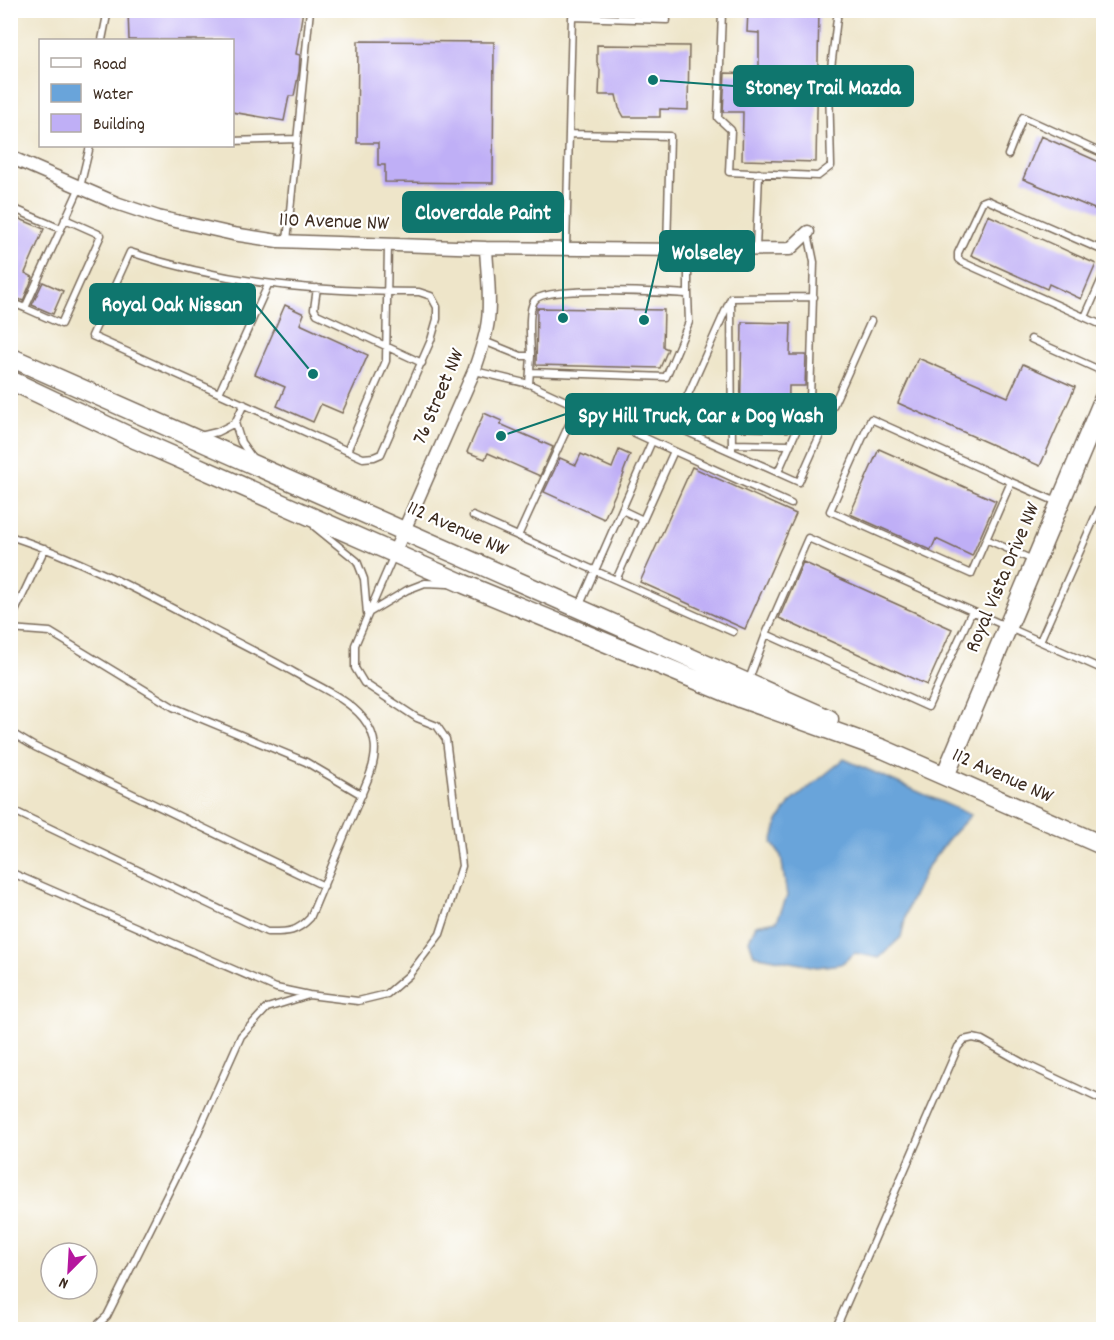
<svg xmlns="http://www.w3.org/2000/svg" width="1114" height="1340" font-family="Dekko,sans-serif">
<rect width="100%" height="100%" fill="#fff"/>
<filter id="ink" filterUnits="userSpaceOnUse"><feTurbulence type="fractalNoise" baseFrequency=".0167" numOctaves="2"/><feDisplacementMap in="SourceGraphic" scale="12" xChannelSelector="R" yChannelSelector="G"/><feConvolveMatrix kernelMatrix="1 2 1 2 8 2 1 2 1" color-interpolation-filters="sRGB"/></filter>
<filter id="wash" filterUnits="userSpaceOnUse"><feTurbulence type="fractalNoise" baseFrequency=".008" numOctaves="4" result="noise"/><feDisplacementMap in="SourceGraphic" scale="24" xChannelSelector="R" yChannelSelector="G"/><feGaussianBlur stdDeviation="1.35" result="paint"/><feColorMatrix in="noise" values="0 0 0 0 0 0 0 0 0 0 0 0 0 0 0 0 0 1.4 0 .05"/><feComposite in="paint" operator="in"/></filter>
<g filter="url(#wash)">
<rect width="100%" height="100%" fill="#eee5c9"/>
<path fill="#69a4da" stroke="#52677c" stroke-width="1.5" d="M 844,759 L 971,815 L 950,837 L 926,869 L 908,907 L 901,937 L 879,958 L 855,953 L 841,964 L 817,967 L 754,955 L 749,940 L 756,925 L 777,921 L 787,896 L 781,856 L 772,843 L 778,821 L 790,803 Z"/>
<g id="blocks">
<path fill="#bfaff6" d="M 128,10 L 303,10 L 296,54 L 300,55 L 299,72 L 294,96 L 289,96 L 284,121 L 232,112 L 232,40 L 129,40 Z
M 748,10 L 819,10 L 816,162 L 742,160 L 743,112 L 723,112 L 725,73 L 759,74 L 759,33 L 747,32 Z
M 358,41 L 494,42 L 493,183 L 385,182 L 385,165 L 378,165 L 378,143 L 357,143 Z
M 597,45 L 689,46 L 688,110 L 660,109 L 660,117 L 624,117 L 619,108 L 616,95 L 599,95 L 600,70 L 597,62 Z
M 1041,136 L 1104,164 L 1104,213 L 1023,179 Z
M 10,215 L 44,229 L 25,273 L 33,277 L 23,301 L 10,295 Z
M 988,215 L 1096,264 L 1081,299 L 1049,284 L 1047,289 L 971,255 Z
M 43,282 L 63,291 L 53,314 L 32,305 Z
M 285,305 L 304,314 L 300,324 L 368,355 L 342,413 L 321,404 L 313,422 L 277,406 L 285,387 L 255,374 Z
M 537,308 L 664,310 L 663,347 L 668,349 L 660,368 L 536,365 Z
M 742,322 L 791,323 L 790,355 L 806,355 L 805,386 L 789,386 L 788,432 L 740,431 Z
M 918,358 L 1008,397 L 1023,364 L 1075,387 L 1040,466 L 898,403 Z
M 484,413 L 502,421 L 500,424 L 553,447 L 540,476 L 488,453 L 485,459 L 467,452 Z
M 879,449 L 996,501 L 972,556 L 936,539 L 931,550 L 850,514 Z
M 619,450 L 630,455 L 623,473 L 624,474 L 604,519 L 544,492 L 560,458 L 576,465 L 581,454 L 612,468 Z
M 692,467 L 796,514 L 745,629 L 640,582 Z
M 803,562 L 952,629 L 927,685 L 779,618 Z"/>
</g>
</g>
<g filter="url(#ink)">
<use href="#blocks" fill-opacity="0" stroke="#7a6b5a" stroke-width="1.5"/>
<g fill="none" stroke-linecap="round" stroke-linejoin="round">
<g stroke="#7a6b5a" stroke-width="9">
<path id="lane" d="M 724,10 L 722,12 L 718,118 L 731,130 L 729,172 L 818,176 L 831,166 L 829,85 L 838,10
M 102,40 L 108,10
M 569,134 L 670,136 L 667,249
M 232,141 L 297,139
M 1008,155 L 1023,117 L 1104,154
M 10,207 L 61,229
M 65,219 L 101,235 L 61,324 L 25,308 L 80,187 L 90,146
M 287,241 L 310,10
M 566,248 L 572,17 L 667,20
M 756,249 L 759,173
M 1104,251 L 987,200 L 982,202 L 958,253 L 958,259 L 962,262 L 1104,326
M 130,252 C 225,284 320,292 419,292 L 431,296 L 437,307 L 437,319 L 431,340 L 381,454 L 374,457 L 363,458 L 92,336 Z
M 317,288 L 314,309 L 317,314 L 422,363
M 731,298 L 674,426 L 799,482 L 871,321
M 731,298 L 814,297
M 731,301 L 732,452
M 10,302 L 25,308
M 1085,317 L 1104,274
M 1031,339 L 1104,372
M 484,341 L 521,356 L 531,356 L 529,384
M 531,356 C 531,343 527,312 534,301 C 543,285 665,293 688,294 L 688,250
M 475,371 L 529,384 L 652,441
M 530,372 L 666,377 L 689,322 L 688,294
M 219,393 L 268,285
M 871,419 L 1011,482 L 971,574 L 830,511 Z
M 235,423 L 244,404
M 200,436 L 217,432 L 235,423 L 241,442 L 253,459
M 732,444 L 790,445
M 347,451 L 386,361 L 388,245
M 674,451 L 616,580 L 733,632
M 778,472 L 810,400 L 814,262 L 808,233
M 1011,482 L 1057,502
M 622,510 L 643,520
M 473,516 L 616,580
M 315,527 L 357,561 L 364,579 L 367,614 L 407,590 L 425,583 L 448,584
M 10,536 C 76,558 137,589 198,622 C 230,639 263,655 295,673 C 317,686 347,698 363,718 C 378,737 377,754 370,774 L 310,918 C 296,933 287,932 267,932 L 10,809
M 518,536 L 577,407
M 986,539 L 1035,561
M 579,607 L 652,441 L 791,504
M 10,622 L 45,548
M 10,629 L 50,632 L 173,707 L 306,762 L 362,795
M 766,634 L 928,707 L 972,611
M 1040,641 L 1104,497
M 748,682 L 766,634 L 808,538 L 1104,670
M 10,732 L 35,747 L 324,886
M 10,872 L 276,988 L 309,995 L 358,1001 L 387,994 L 409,975 L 440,934 L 462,866 L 446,739 L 437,726 L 417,718 L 364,683 L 355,668 L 355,645 L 393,557
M 92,1330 L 107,1316 L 196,1137 L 241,1036 L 267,1008 L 309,995
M 835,1330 L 958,1047 L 964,1040 L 973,1038 L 982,1040 L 1023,1063 L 1104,1101"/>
</g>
<g stroke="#7a6b5a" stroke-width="15">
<path id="street" d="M 10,157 L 116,203 L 158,217 L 233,234 L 278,241 L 486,248 L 688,250 L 790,249 L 808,232
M 394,553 L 474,371 C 480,354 486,338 488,320 C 491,297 487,272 486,248"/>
</g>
<g stroke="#7a6b5a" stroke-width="21">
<path id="secondary" d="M 10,357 L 829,719
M 10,380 L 137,440 L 464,584 L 740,698 L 883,749 L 1104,846
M 945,776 L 1104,398"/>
</g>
<use href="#lane" stroke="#fff" stroke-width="6"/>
<use href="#street" stroke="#fff" stroke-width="12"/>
<use href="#secondary" stroke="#fff" stroke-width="18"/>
</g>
</g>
<g text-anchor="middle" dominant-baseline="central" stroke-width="4.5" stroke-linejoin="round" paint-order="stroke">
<g font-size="21" fill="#3b2a1e" stroke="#fff">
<text transform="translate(334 223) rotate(2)">110 Avenue NW</text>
<text transform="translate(440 397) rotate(-67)">76 Street NW</text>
<text transform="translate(457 530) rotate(24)">112 Avenue NW</text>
<text transform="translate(1004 578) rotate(-67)">Royal Vista Drive NW</text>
<text transform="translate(1002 777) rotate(24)">112 Avenue NW</text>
</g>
</g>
<path fill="none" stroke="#0f766e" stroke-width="2" d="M653 80L734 86M563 318L563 212M644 320L660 251M313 374L255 304M501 436L566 414"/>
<g fill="#0f766e" stroke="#fff" stroke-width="2">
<circle cx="653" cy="80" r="6"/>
<circle cx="563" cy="318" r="6"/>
<circle cx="644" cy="320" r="6"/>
<circle cx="313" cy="374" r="6"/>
<circle cx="501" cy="436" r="6"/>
</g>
<g fill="#0f766e" stroke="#0f766e" stroke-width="2">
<rect x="734" y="66" width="179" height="40" rx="6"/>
<rect x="403" y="192" width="160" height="40" rx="6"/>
<rect x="660" y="231" width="94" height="40" rx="6"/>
<rect x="90" y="284" width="165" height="40" rx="6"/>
<rect x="566" y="394" width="270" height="40" rx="6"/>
</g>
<g font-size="22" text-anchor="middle" font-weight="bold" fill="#fff">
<text x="823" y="94">Stoney Trail Mazda</text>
<text x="483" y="219">Cloverdale Paint</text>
<text x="707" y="259">Wolseley</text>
<text x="172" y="311">Royal Oak Nissan</text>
<text x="701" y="422">Spy Hill Truck, Car &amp; Dog Wash</text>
</g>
<rect width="1114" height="1340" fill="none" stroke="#fff" stroke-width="36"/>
<rect x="39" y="39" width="195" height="108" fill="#ffffff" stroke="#b1aaa5" stroke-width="1.5"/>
<rect x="51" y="58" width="30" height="9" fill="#ffffff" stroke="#b1aaa5" stroke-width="1.5"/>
<text x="93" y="69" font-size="18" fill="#3b2a1e">Road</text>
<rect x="51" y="84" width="30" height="18" fill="#69a4da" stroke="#b1aaa5" stroke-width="1.5"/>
<text x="93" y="99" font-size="18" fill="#3b2a1e">Water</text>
<rect x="51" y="114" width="30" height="18" fill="#bfaff6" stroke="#b1aaa5" stroke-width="1.5"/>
<text x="93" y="129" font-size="18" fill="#3b2a1e">Building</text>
<g transform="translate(69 1271) rotate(204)"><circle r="28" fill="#ffffff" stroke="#b1aaa5" stroke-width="1.5"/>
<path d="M0-4.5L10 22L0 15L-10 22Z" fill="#b5179e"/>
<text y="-9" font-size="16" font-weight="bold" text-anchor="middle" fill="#3b2a1e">N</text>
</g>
</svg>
